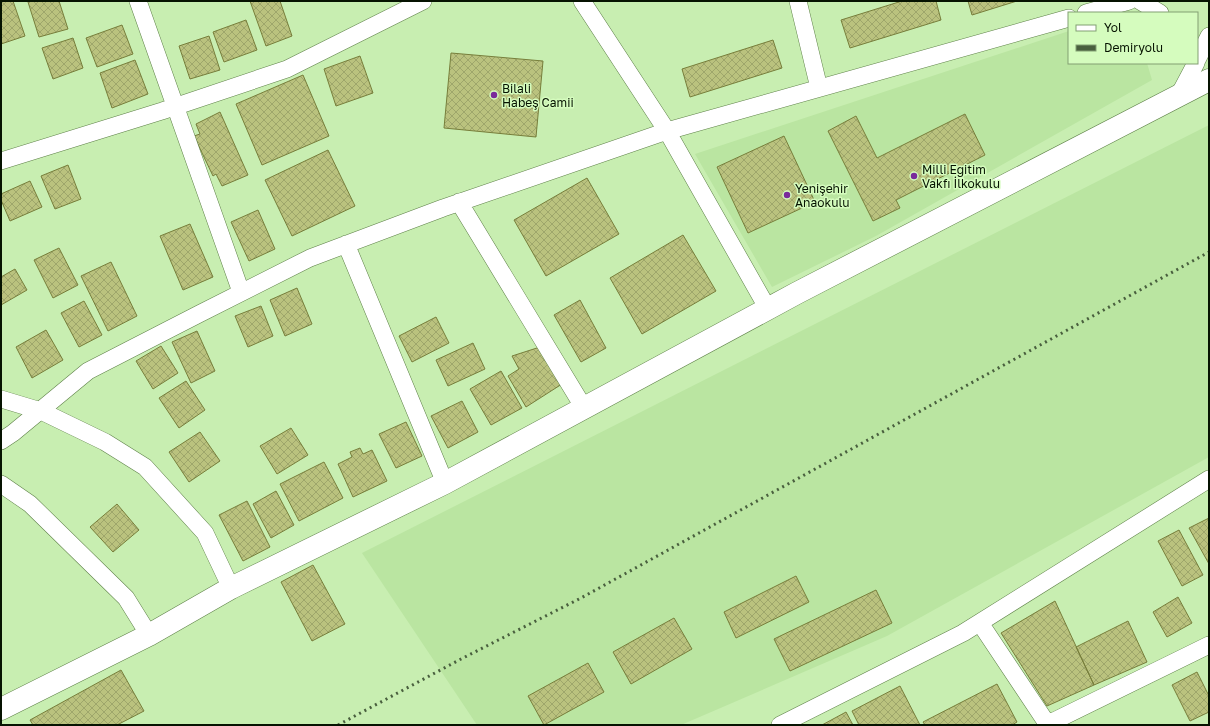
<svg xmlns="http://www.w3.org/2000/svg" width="1210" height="726" font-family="'Golos Text',sans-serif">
<defs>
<pattern id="building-cross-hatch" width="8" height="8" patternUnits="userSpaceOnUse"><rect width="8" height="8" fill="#bac27e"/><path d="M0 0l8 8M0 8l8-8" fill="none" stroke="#9ea66b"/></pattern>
</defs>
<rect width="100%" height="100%" fill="#c8eeb1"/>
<path fill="#bae5a1" d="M 1069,31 L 1069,63 L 1147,63 L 1152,80 L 876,236 L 772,287 L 695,154 Z
M 1209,125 L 1209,457 L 887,636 L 681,725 L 477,725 L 362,553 Z"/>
<path fill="url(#building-cross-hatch)" stroke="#777e3b" d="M 1,1 L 13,1 L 25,36 L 1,44 Z
M 32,1 L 59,1 L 68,29 L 39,37 L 28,2 Z
M 250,1 L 280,1 L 292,36 L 266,46 Z
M 902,1 L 936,1 L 941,20 L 850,48 L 841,20 Z
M 968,1 L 1017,1 L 972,15 Z
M 246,20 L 257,50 L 224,62 L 213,32 Z
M 122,25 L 133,54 L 97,67 L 86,38 Z
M 209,36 L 220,70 L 190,79 L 179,46 Z
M 73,38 L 83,68 L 53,79 L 42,48 Z
M 773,40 L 782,68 L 690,97 L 682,69 Z
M 451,53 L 543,61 L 536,137 L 444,128 Z
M 360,56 L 373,93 L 336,106 L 324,69 Z
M 135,60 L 148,94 L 112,108 L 100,73 Z
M 303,75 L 329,136 L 262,165 L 236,104 Z
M 220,112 L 248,175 L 222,186 L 216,174 L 213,176 L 194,136 L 200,134 L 196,124 Z
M 965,114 L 985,155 L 896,200 L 900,208 L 873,221 L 828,131 L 856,116 L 877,158 Z
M 784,136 L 815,202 L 748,233 L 717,167 Z
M 328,150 L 355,206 L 292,236 L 265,180 Z
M 68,165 L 81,199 L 55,209 L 41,176 Z
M 587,178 L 619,234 L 546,276 L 514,220 Z
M 30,181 L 42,207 L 10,221 L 1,200 L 1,194 Z
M 258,210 L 275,249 L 249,261 L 231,222 Z
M 190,224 L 213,277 L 183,290 L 160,236 Z
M 683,235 L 716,291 L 642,334 L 610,278 Z
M 59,248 L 78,285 L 53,298 L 34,260 Z
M 111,262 L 137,316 L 108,331 L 81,276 Z
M 15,269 L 27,290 L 1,305 L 1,277 Z
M 297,288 L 312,324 L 285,336 L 270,300 Z
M 580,300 L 606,348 L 581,362 L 554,315 Z
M 84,301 L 102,335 L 79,347 L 61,313 Z
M 261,306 L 273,336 L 248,347 L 235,316 Z
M 436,317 L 449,343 L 412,362 L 399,336 Z
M 46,330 L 63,360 L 32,378 L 16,347 Z
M 197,331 L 215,371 L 191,383 L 172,342 Z
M 473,343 L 485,369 L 448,386 L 436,360 Z
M 161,346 L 178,373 L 153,389 L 136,361 Z
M 540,347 L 562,384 L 526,407 L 508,376 L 519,369 L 512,356 Z
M 501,371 L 522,408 L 491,425 L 470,389 Z
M 186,381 L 205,410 L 179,428 L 159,398 Z
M 462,401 L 478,432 L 448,448 L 431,416 Z
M 406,422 L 422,456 L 396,468 L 379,434 Z
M 291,428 L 308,455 L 277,474 L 260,446 Z
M 200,432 L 220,461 L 189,482 L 169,452 Z
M 360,448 L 363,454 L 372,450 L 387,481 L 353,497 L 338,464 L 352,457 L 350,452 Z
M 324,462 L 343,498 L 299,521 L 280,484 Z
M 276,491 L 294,525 L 271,538 L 253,504 Z
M 247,501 L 270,547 L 243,561 L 219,515 Z
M 117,504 L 139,530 L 113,552 L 90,527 Z
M 1209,518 L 1209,564 L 1189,528 Z
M 1179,530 L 1203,575 L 1182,586 L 1158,541 Z
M 313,565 L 345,624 L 312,641 L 281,582 Z
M 796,576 L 809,602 L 736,638 L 724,612 Z
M 876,590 L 892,623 L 790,671 L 774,639 Z
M 1178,597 L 1192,623 L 1167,637 L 1153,612 Z
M 1055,601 L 1094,685 L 1047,706 L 1001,633 Z
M 674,618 L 692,649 L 631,684 L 613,652 Z
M 1128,621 L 1147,662 L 1094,685 L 1076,647 Z
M 588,663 L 604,692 L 544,725 L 528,696 Z
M 121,670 L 144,711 L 117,725 L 33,725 L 30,720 Z
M 1197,672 L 1209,696 L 1209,712 L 1190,721 L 1172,685 Z
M 997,684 L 1017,722 L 1012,725 L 925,725 L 923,722 Z
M 900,686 L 920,725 L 859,725 L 852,711 Z
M 846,712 L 853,725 L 822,725 Z"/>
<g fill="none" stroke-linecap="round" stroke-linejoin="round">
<g stroke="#5e8048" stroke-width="18">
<path id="street" d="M 138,1 L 241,292
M 582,1 L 667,131 L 768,309
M 798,1 L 819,88
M 1140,1 L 1160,13
M 1086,13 L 1129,1
M 1197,60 L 1209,36
M 1178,97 L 1196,63
M 1,161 L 162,111 L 287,69 L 423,1
M 459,202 L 584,408
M 346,244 L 445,483
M 1,399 L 41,411 L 105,442 L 145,467 L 205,533 L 231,588
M 1,441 L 13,433 L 88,371 L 199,314 L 310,258 L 443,208 L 667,131 L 1069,18
M 1,484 L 30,504 L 126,598 L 149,635
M 980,623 L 1048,725
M 780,725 L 963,633 L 1209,479
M 1046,725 L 1209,645"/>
</g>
<g stroke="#5e8048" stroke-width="23">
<path id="secondary" d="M 1,709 L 149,635 L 231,588 L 445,483 L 797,293 L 1209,80"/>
</g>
<use href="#street" stroke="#fff" stroke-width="17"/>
<use href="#secondary" stroke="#fff" stroke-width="22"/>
<path stroke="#495f3e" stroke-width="3" stroke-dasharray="2 4" stroke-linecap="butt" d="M 338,725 L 461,659 L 581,598 L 1209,252"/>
</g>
<g fill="#7a2a9b" stroke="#d5fcbe" stroke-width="1.5">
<circle cx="494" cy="95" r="4"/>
<circle cx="914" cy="176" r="4"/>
<circle cx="787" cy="195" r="4"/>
</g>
<g text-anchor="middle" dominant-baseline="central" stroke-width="3" stroke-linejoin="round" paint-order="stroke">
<g font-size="12" fill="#061301" stroke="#d5fcbe" text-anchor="start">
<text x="502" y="88">Bilali<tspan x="502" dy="14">Habeş Camii</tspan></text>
<text x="922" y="169">Milli Eğitim<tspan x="922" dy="14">Vakfı İlkokulu</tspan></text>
<text x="795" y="188">Yenişehir<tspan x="795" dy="14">Anaokulu</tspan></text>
</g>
</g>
<rect width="1210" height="726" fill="none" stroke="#061301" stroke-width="4"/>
<rect x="1068" y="12" width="130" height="52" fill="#d5fcbe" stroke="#829f72"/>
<rect x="1076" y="25" width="20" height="6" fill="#ffffff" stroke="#829f72"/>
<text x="1104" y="32" font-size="12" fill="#061301">Yol</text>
<rect x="1076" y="45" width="20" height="6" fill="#495f3e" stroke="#829f72"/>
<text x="1104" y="52" font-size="12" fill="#061301">Demiryolu</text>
</svg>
